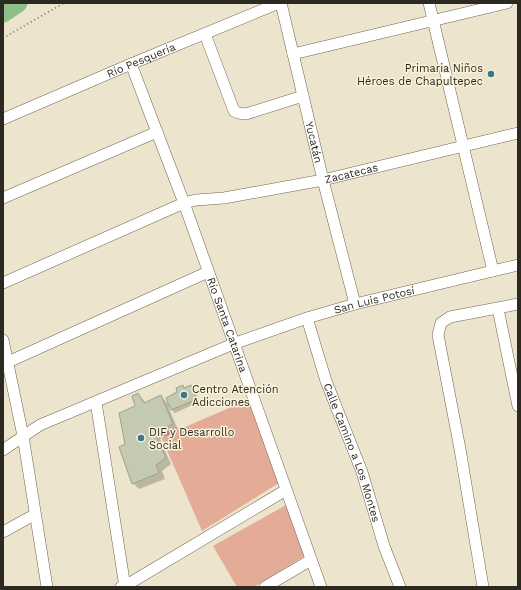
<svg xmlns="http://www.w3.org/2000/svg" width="521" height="590" font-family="'Work Sans',sans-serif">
<rect width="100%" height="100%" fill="#ece4cc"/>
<path fill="#e4ab96" d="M 250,399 L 279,483 L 202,531 L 160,434 L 177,427 L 178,430 Z
M 286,505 L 306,553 L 303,557 L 254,587 L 237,587 L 213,546 Z"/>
<path fill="#0003" d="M 191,386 L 194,389 L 199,402 L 175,413 L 168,406 L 178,430 L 160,439 L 171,464 L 162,471 L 165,479 L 139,489 L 133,483 L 126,444 L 136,407 L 138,394 L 146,403 L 161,396 L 170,406 L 183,387 L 185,389 Z"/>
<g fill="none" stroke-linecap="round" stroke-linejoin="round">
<path stroke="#8dc088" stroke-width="19" d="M 3,13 L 18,3"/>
</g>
<path fill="#c4c9b1" stroke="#9ea38c" d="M 183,385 L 184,388 L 191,385 L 197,399 L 171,410 L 166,398 L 177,392 L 176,388 Z
M 138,393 L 144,403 L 161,395 L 173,424 L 155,433 L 166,458 L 156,465 L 159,473 L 132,484 L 119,447 L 125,444 L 119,413 L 135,406 L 132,396 Z"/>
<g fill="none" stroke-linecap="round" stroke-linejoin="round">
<g stroke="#6e6752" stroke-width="12">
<g id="street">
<path id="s1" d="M 281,3 L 323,180 L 355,304"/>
<path d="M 429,3 L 493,271"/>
<path d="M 205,34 L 234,111 L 238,113 L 246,114 L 303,96"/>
<path d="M 293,54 L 507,3"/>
<path id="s2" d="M 131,64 L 184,203 L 321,587"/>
<path id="s3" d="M 3,119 L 131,64 L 279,3"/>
<path d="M 3,198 L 157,132"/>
<path id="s4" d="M 3,283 L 184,203 L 196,200 L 224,198 L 323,180 L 518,133"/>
<path d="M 498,309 L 518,406"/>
<path id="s5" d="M 307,318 L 326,381 L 362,472 L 384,546 L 400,587"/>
<path d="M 3,340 L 23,436 L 47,587"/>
<path d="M 8,362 L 208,272"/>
<path d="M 96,402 L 125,587"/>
<path id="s6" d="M 3,450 L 40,425 L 233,344 L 307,318 L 355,304 L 518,265"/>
<path d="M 3,532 L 34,515"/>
<path d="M 121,587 L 125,586 L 286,490"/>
<path d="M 265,587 L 311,560"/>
<path d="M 483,587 L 460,449 L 438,335 L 441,323 L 450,317 L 518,304"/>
</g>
</g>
<path stroke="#837e6e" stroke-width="2" stroke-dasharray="1 3" stroke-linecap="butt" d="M 3,38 L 64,3"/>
<use href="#street" stroke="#fff" stroke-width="11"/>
</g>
<g fill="#37798b" stroke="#f9f1d9" stroke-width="1.5">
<circle cx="491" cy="74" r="4"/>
<circle cx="184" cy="395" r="4"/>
<circle cx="141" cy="438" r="4"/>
</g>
<g text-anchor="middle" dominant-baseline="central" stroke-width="3" stroke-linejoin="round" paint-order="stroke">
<g font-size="11" fill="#2c2920" stroke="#f9f1d9">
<text stroke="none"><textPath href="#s3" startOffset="150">Río Pesquería</textPath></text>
<text stroke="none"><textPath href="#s1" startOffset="143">Yucatán</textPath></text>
<text stroke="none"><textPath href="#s4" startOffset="368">Zacatecas</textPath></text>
<text stroke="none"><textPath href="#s6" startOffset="402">San Luis Potosí</textPath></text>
<text stroke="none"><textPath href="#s2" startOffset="278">Río Santa Catarina</textPath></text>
<text stroke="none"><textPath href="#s5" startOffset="142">Calle Camino a Los Montes</textPath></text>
</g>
<g font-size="11" fill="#2c2920" stroke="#f9f1d9" text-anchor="start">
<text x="483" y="68" text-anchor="end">Primaria Niños<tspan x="483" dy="13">Héroes de Chapultepec</tspan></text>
<text x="192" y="389">Centro Atención<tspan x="192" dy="13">Adicciones</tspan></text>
<text x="149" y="432">DIF y Desarrollo<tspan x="149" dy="13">Social</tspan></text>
</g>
</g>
<rect width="521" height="590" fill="none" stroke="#2c2920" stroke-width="8"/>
</svg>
